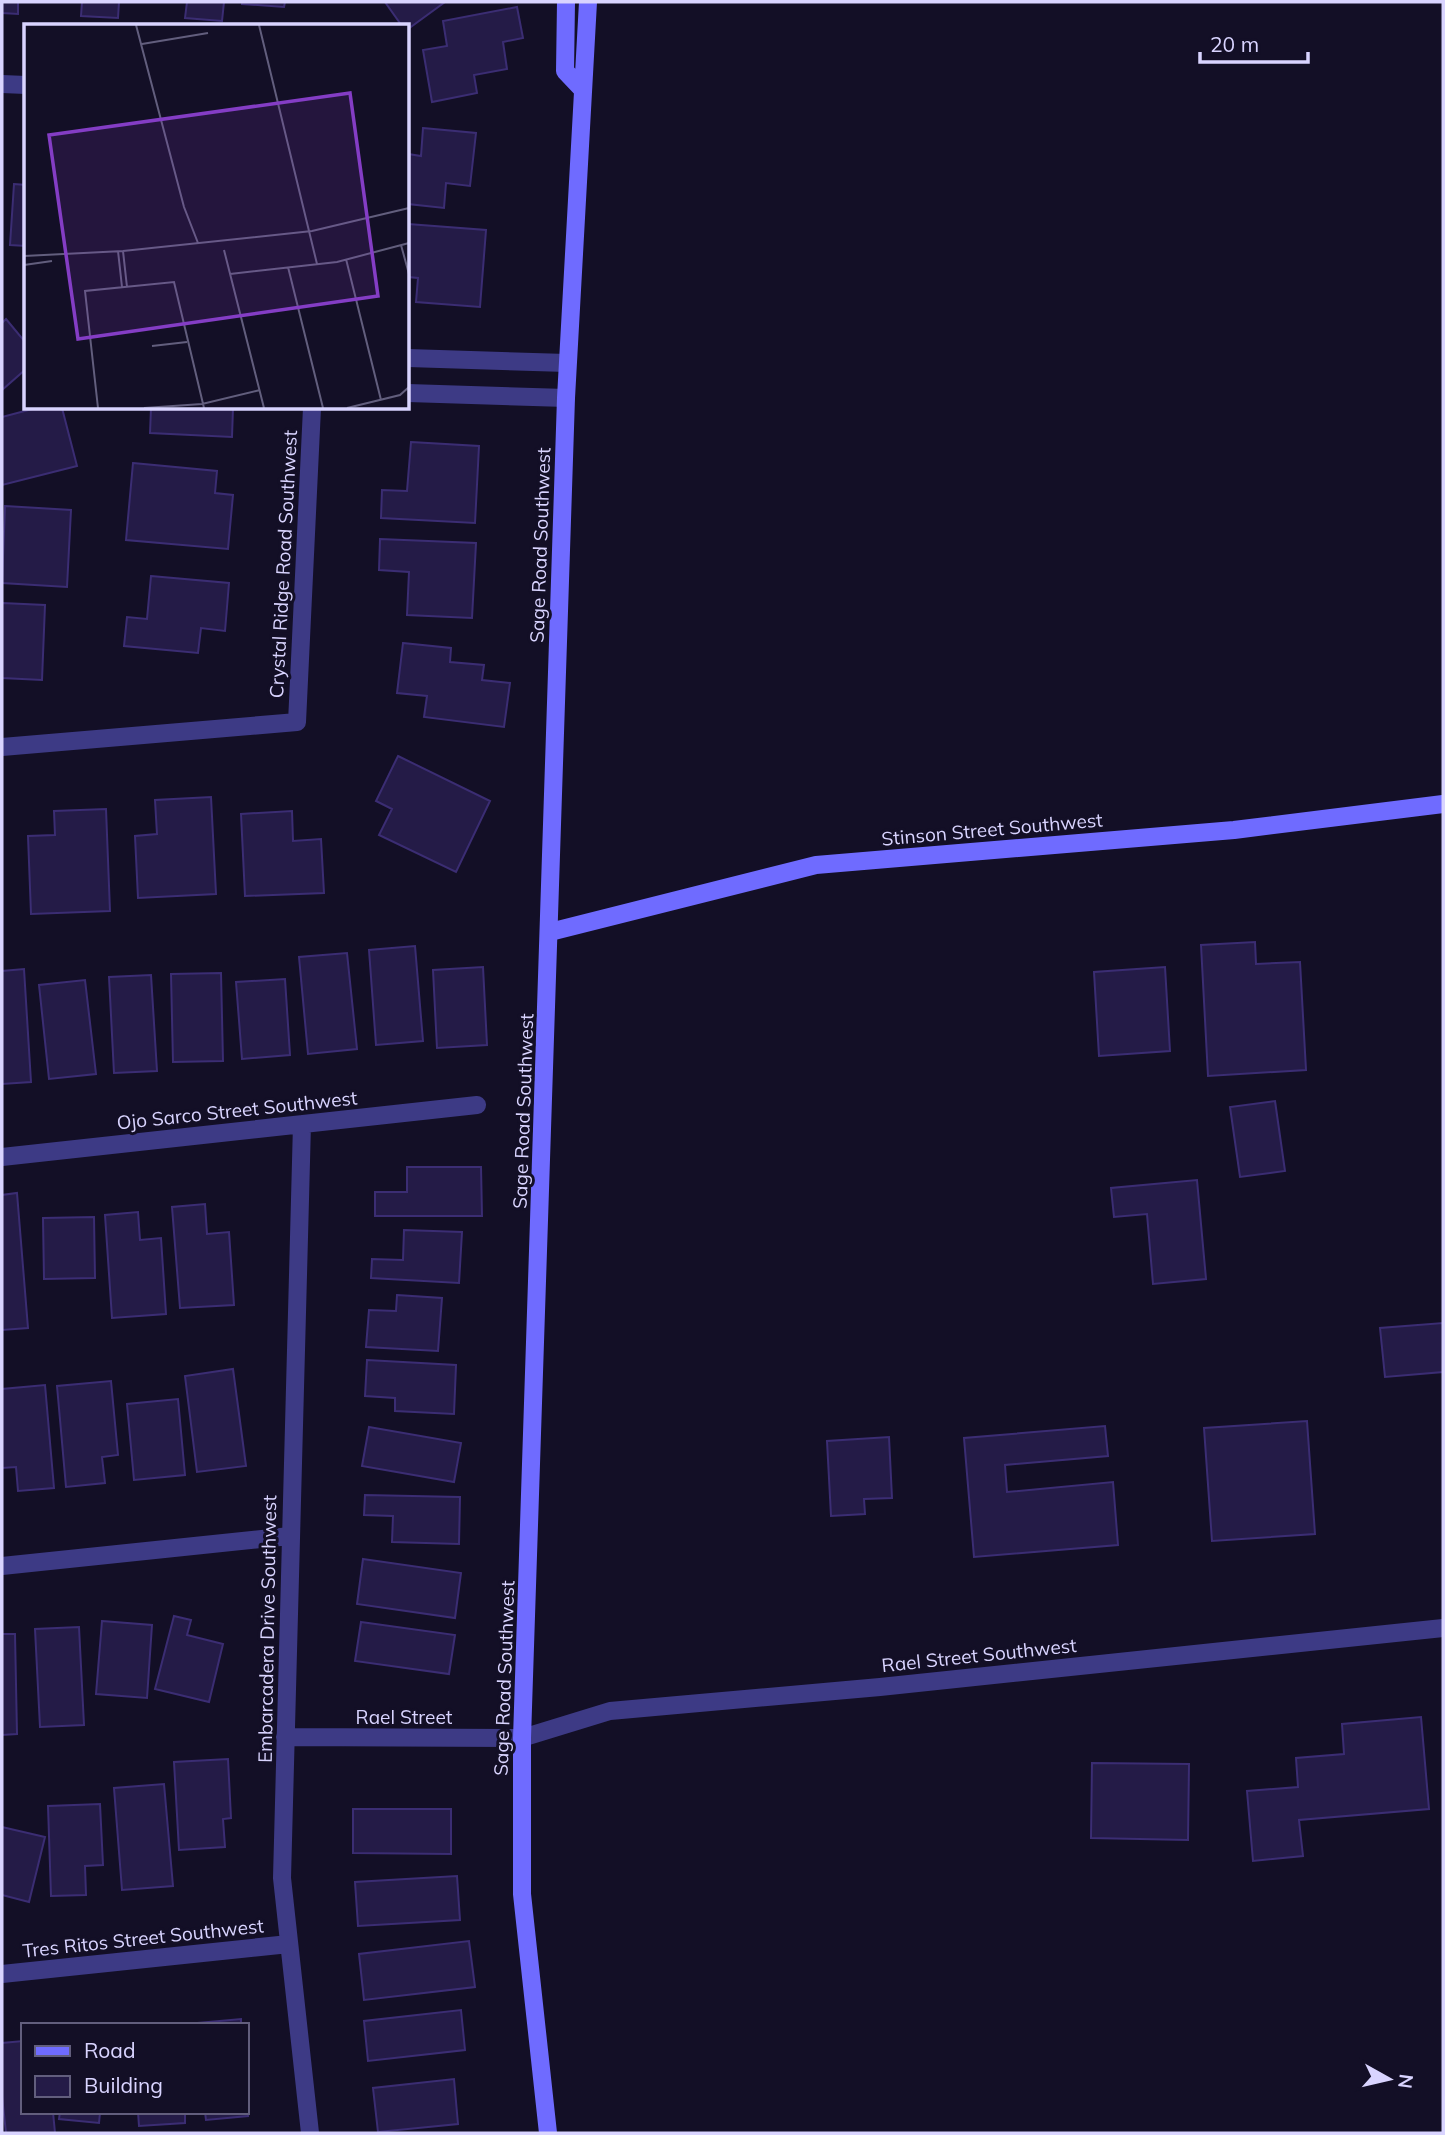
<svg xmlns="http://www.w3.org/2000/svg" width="1445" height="2135" font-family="Mulish,sans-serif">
<rect width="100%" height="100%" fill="#130f26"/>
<path fill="#241b47" stroke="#3b2d73" stroke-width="2" d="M 2,2 L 18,2 L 18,14 L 2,13 Z
M 82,2 L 119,2 L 118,18 L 81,16 Z
M 187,2 L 224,2 L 222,21 L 185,18 Z
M 242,2 L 285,2 L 284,7 L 242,4 Z
M 385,2 L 445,2 L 408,29 L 408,26 L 402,26 Z
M 517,7 L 523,38 L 503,42 L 507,69 L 474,75 L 477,93 L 432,102 L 423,50 L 447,46 L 443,21 Z
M 423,128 L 476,133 L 470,186 L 446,183 L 444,208 L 408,204 L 408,154 L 421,156 Z
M 14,184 L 26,185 L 26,246 L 10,245 Z
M 408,224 L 486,230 L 480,307 L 416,302 L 418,278 L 408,277 Z
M 6,319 L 26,343 L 26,369 L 2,390 L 2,323 Z
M 36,408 L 62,408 L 77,466 L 2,485 L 2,417 Z
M 151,408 L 233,408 L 232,437 L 150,433 Z
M 411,442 L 479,446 L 475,523 L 381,518 L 382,490 L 407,491 Z
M 133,463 L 217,471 L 215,493 L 233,495 L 228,549 L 126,540 Z
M 5,506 L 71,510 L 67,587 L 2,583 Z
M 380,539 L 476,543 L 472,618 L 407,615 L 409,572 L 379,570 Z
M 151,576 L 229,583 L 225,631 L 201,628 L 198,653 L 124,646 L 127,617 L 147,619 Z
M 2,603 L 45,605 L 42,680 L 2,678 Z
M 403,643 L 451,648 L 450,662 L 484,665 L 482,680 L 510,683 L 504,727 L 424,717 L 427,696 L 397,693 Z
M 398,756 L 490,801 L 456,872 L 379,835 L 392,809 L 376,801 Z
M 211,797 L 216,894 L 138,898 L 135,836 L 157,834 L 155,800 Z
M 106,809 L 110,911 L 31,914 L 28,836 L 55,835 L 54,811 Z
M 292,811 L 293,841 L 321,839 L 324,893 L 245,896 L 241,814 Z
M 1255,942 L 1256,964 L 1300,962 L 1306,1070 L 1208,1076 L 1201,945 Z
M 415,946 L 423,1041 L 376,1045 L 369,950 Z
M 347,953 L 357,1049 L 308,1054 L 299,957 Z
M 483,967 L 487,1045 L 437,1048 L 433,970 Z
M 1165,967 L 1170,1051 L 1099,1056 L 1094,972 Z
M 24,969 L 31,1082 L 2,1084 L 2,971 Z
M 221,973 L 223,1061 L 173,1062 L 171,974 Z
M 151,975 L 157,1071 L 114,1073 L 109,977 Z
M 285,979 L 290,1055 L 242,1059 L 236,982 Z
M 85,980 L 96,1074 L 49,1079 L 39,985 Z
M 1275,1101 L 1285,1171 L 1240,1177 L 1230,1107 Z
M 407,1167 L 481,1167 L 482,1216 L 375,1216 L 375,1192 L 407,1192 Z
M 1197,1180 L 1206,1279 L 1153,1284 L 1147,1214 L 1114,1217 L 1111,1188 Z
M 17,1193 L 28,1328 L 2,1330 L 2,1195 Z
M 205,1204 L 207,1234 L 229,1232 L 234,1305 L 180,1308 L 172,1207 Z
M 138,1212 L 140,1240 L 161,1238 L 166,1314 L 112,1318 L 105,1215 Z
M 94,1217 L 95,1278 L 44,1279 L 43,1218 Z
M 404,1230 L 462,1232 L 459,1283 L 371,1278 L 372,1259 L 403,1260 Z
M 397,1295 L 442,1298 L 438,1351 L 366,1347 L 369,1310 L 396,1311 Z
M 1443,1323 L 1443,1372 L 1385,1377 L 1380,1328 Z
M 367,1360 L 456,1365 L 454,1414 L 395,1411 L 395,1398 L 365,1396 Z
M 233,1369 L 246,1466 L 197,1472 L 185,1376 Z
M 111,1381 L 118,1455 L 102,1457 L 105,1483 L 66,1487 L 57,1386 Z
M 45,1385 L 54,1488 L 18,1491 L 16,1467 L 2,1468 L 2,1389 Z
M 178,1399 L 185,1475 L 134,1480 L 127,1404 Z
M 1307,1421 L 1315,1534 L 1212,1541 L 1204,1428 Z
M 1105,1426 L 1108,1456 L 1005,1465 L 1007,1492 L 1113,1482 L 1118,1545 L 974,1557 L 964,1438 Z
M 369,1427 L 461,1443 L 454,1482 L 362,1466 Z
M 889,1437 L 892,1498 L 864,1499 L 865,1514 L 831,1516 L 827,1441 Z
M 365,1495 L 460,1497 L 459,1544 L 392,1542 L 393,1516 L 364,1515 Z
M 363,1559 L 461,1573 L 455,1618 L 357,1604 Z
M 174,1616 L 191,1620 L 187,1635 L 223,1644 L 209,1702 L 155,1689 Z
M 102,1621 L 152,1625 L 147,1698 L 96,1694 Z
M 361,1622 L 455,1635 L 449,1674 L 355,1661 Z
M 79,1627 L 84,1725 L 40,1727 L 35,1629 Z
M 2,1634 L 15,1634 L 17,1734 L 2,1735 Z
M 1421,1717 L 1429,1809 L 1299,1820 L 1303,1856 L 1253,1861 L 1247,1791 L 1298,1787 L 1296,1758 L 1344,1754 L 1342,1724 Z
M 228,1759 L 231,1818 L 223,1819 L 225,1847 L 179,1850 L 174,1762 Z
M 1092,1763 L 1189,1764 L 1188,1840 L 1091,1838 Z
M 164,1784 L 173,1886 L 122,1890 L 114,1788 Z
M 100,1804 L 103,1865 L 85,1866 L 86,1895 L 51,1896 L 48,1806 Z
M 353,1809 L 451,1809 L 451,1854 L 353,1853 Z
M 2,1827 L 45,1837 L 29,1902 L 2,1895 Z
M 457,1876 L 460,1920 L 358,1926 L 355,1882 Z
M 469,1941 L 475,1987 L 364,2000 L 359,1954 Z
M 461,2010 L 465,2050 L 368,2061 L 364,2021 Z
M 241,2019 L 241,2025 L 198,2025 L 198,2023 Z
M 23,2041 L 23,2112 L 53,2112 L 55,2133 L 6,2133 L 2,2096 L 2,2043 Z
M 454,2079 L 458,2124 L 378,2132 L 373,2088 Z
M 247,2097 L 248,2116 L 206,2120 L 205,2112 L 247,2112 Z
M 60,2112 L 116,2112 L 100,2113 L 99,2123 L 59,2119 Z
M 138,2112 L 185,2112 L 185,2123 L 139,2126 Z"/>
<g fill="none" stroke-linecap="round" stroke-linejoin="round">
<path stroke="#3d3a85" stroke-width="18" d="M 2,84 L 26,85
M 408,358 L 567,363
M 408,393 L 566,398
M 2,747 L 297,722 L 312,408
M 302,1124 L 282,1878 L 310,2133
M 2,1157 L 477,1105
M 2,1566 L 290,1536
M 285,1737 L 522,1738 L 610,1711 L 880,1687 L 1443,1628
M 2,1974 L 289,1944"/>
<path stroke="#6f6bff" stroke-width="18" d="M 566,2 L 565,71 L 583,90
M 550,932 L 816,865 L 1234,830 L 1443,804
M 548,2133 L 522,1894 L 522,1738 L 566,398 L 588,2"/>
</g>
<g text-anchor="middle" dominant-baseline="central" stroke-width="6" stroke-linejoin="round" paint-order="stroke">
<g font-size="19" fill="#d9d4ff" stroke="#130f26">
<text transform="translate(540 545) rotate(-88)">Sage Road Southwest</text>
<text transform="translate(283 564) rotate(-87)">Crystal Ridge Road Southwest</text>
<text transform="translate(992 829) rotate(-5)">Stinson Street Southwest</text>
<text transform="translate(237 1110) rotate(-6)">Ojo Sarco Street Southwest</text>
<text transform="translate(523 1111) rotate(-88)">Sage Road Southwest</text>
<text transform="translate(267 1629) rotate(-89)">Embarcadera Drive Southwest</text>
<text transform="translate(979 1655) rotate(-6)">Rael Street Southwest</text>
<text transform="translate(504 1678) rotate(-88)">Sage Road Southwest</text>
<text x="404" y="1717">Rael Street</text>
<text transform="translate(143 1938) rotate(-6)">Tres Ritos Street Southwest</text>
</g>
</g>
<g transform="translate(24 24)">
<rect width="385" height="385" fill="#130f26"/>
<path fill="none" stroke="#625e7d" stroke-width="2" d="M 112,1 L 160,183 L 174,219M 235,1 L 293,240M 118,20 L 184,9M 377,221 L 385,250M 200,226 L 240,384M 94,227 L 98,263M 99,227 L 103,263M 0,232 L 99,227 L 288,207 L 385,184M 322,235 L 357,376M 0,241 L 28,237M 264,243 L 299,384M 206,250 L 313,238 L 385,219M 128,322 L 163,318M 74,384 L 61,267 L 150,258 L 180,384M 120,384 L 178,380 L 236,366M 323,384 L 376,371 L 385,363"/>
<path fill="#843dc5" fill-opacity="0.15" stroke="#843dc5" stroke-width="3.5" d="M 326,69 L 354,272 L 54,315 L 25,111 Z"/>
<rect width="385" height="385" fill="none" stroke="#d9d4ff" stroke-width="3.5"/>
</g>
<rect width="1445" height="2135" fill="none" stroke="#d9d4ff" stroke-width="7"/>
<rect x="21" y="2023" width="228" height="91" fill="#130f26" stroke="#625e7d" stroke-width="2"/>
<rect x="35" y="2046" width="35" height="10" fill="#6f6bff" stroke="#625e7d" stroke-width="2"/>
<text x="84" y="2058" font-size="21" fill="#d9d4ff">Road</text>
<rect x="35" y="2076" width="35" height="21" fill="#241b47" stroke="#625e7d" stroke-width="2"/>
<text x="84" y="2093" font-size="21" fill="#d9d4ff">Building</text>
<g transform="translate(1389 2079) rotate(98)" stroke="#130f26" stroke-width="5" paint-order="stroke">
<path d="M0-5L12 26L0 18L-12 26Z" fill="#d9d4ff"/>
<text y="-10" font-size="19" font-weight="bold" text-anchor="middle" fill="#d9d4ff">N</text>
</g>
<path d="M1200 52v10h108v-10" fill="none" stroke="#d9d4ff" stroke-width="3.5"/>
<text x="1210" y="52" font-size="21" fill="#d9d4ff" stroke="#130f26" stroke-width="5" paint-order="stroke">20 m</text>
</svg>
